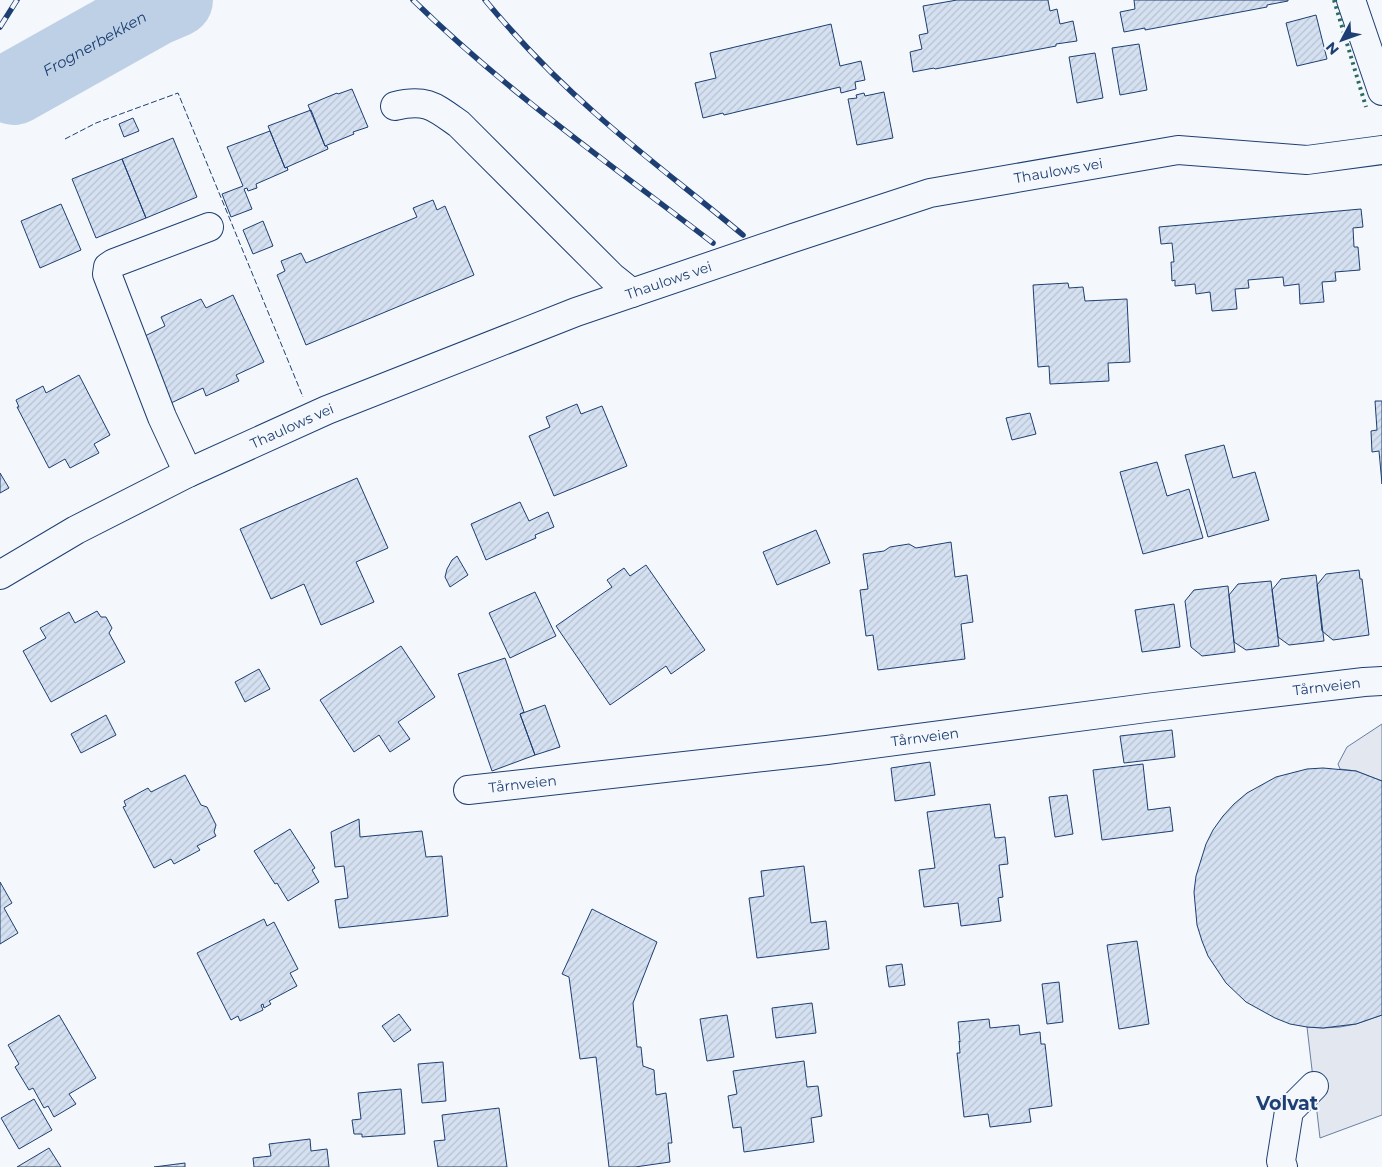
<svg xmlns="http://www.w3.org/2000/svg" width="1382" height="1167" font-family="Montserrat,sans-serif">
<defs>
<pattern id="building-hatch" width="6" height="6" patternUnits="userSpaceOnUse" patternTransform="scale(1.25)"><rect width="6" height="6" fill="#d5e0f0"/><path d="M-1 1l2-2M0 6l6-6M5 7l2-2" fill="none" stroke="#b6c1d1"/></pattern>
</defs>
<rect width="100%" height="100%" fill="#f4f7fb"/>
<path fill="#e3e8f0" stroke="#687fa3" d="M 1382,724 L 1382,781 L 1356,771 L 1340,769 L 1338,764 L 1347,747 Z
M 1382,1015 L 1382,1115 L 1320,1138 L 1307,1027 L 1323,1028 L 1340,1027 L 1356,1024 Z"/>
<g fill="none" stroke-linecap="round" stroke-linejoin="round">
<path stroke="#bed0e5" stroke-width="74" id="s1" d="M 14,88 L 155,9 L 176,0"/>
</g>
<path fill="url(#building-hatch)" stroke="#1d3f73" d="M 957,0 L 1048,0 L 1050,11 L 1057,9 L 1060,24 L 1073,21 L 1077,41 L 1056,44 L 1056,46 L 935,69 L 934,68 L 913,72 L 910,52 L 922,49 L 919,35 L 928,33 L 923,6 Z
M 1134,0 L 1288,0 L 1288,1 L 1267,5 L 1267,7 L 1145,30 L 1145,28 L 1124,32 L 1120,12 L 1135,9 Z
M 1316,15 L 1327,59 L 1297,66 L 1286,23 Z
M 831,24 L 840,66 L 861,61 L 865,80 L 855,82 L 856,89 L 841,93 L 840,87 L 724,115 L 723,113 L 703,118 L 695,83 L 716,78 L 710,53 Z
M 1139,44 L 1147,90 L 1120,95 L 1112,48 Z
M 1095,53 L 1103,98 L 1077,103 L 1069,57 Z
M 352,89 L 368,127 L 353,132 L 354,134 L 325,146 L 308,105 L 337,93 L 338,94 Z
M 884,92 L 893,138 L 857,145 L 848,99 L 857,98 L 856,95 L 864,93 L 865,96 Z
M 311,110 L 325,146 L 327,146 L 328,149 L 285,168 L 268,126 Z
M 133,118 L 139,131 L 124,137 L 119,124 Z
M 270,131 L 285,168 L 287,167 L 288,170 L 256,184 L 257,188 L 248,191 L 247,188 L 244,189 L 252,209 L 231,217 L 222,194 L 243,186 L 227,147 Z
M 173,138 L 197,197 L 146,218 L 122,159 Z
M 122,159 L 146,218 L 96,238 L 72,179 Z
M 433,200 L 437,210 L 445,206 L 474,275 L 306,345 L 277,275 L 285,271 L 281,261 L 301,253 L 306,263 L 417,217 L 413,208 Z
M 61,204 L 81,250 L 40,268 L 21,221 Z
M 1361,209 L 1363,227 L 1353,228 L 1354,247 L 1358,247 L 1360,270 L 1335,272 L 1336,281 L 1322,282 L 1324,302 L 1300,304 L 1299,284 L 1284,286 L 1283,277 L 1248,280 L 1249,288 L 1235,289 L 1237,309 L 1212,311 L 1210,292 L 1196,294 L 1195,284 L 1175,286 L 1175,280 L 1172,281 L 1171,262 L 1174,262 L 1172,243 L 1161,244 L 1159,227 Z
M 263,221 L 273,246 L 253,254 L 243,230 Z
M 1068,283 L 1069,288 L 1083,287 L 1085,301 L 1127,299 L 1130,362 L 1108,363 L 1109,381 L 1050,384 L 1049,366 L 1038,367 L 1033,285 Z
M 233,295 L 264,362 L 236,375 L 239,381 L 206,396 L 203,388 L 171,403 L 141,338 L 165,326 L 161,317 L 201,299 L 206,308 Z
M 79,375 L 110,435 L 94,444 L 99,453 L 70,468 L 65,459 L 49,468 L 17,407 L 19,407 L 16,400 L 43,386 L 46,393 Z
M 1375,401 L 1382,401 L 1382,484 L 1379,451 L 1372,452 L 1371,431 L 1377,430 Z
M 577,404 L 581,414 L 602,406 L 627,466 L 554,496 L 529,436 L 550,427 L 546,417 Z
M 1030,413 L 1036,434 L 1012,440 L 1006,418 Z
M 1224,445 L 1233,478 L 1255,472 L 1269,520 L 1208,537 L 1185,455 Z
M 1157,462 L 1167,496 L 1189,489 L 1203,538 L 1143,554 L 1120,472 Z
M 0,473 L 9,488 L 0,493 Z
M 357,478 L 388,548 L 356,562 L 374,602 L 321,625 L 304,584 L 271,599 L 240,529 Z
M 520,502 L 529,521 L 548,512 L 554,527 L 535,535 L 536,538 L 486,560 L 471,524 Z
M 816,530 L 830,563 L 777,585 L 763,552 Z
M 951,542 L 955,577 L 967,575 L 973,622 L 961,624 L 965,659 L 878,670 L 873,635 L 866,636 L 860,590 L 868,589 L 863,554 L 884,551 L 890,547 L 909,544 L 916,548 Z
M 457,556 L 468,575 L 450,587 L 445,577 L 447,569 L 452,560 Z
M 646,565 L 705,650 L 671,674 L 666,666 L 610,705 L 556,626 L 612,587 L 607,580 L 624,568 L 630,576 Z
M 1359,570 L 1360,579 L 1362,579 L 1369,635 L 1333,640 L 1322,631 L 1317,585 L 1326,574 Z
M 1316,575 L 1324,641 L 1289,645 L 1278,637 L 1272,590 L 1281,579 Z
M 1271,581 L 1279,646 L 1246,650 L 1234,642 L 1229,595 L 1238,584 Z
M 1228,586 L 1235,652 L 1202,656 L 1191,647 L 1185,601 L 1194,590 Z
M 535,592 L 556,636 L 510,658 L 489,613 Z
M 1174,604 L 1180,647 L 1142,652 L 1135,610 Z
M 97,611 L 101,617 L 106,617 L 112,628 L 109,633 L 125,662 L 51,702 L 23,651 L 46,638 L 40,628 L 69,612 L 75,623 Z
M 401,646 L 435,697 L 398,722 L 410,739 L 390,752 L 379,735 L 354,752 L 320,700 Z
M 505,658 L 524,712 L 520,714 L 535,755 L 492,771 L 458,674 Z
M 259,669 L 270,689 L 245,702 L 235,682 Z
M 545,705 L 560,747 L 535,755 L 520,714 Z
M 106,715 L 116,735 L 81,753 L 71,734 Z
M 1172,730 L 1175,757 L 1124,763 L 1120,736 Z
M 930,762 L 935,795 L 895,801 L 891,768 Z
M 1143,764 L 1148,810 L 1170,807 L 1173,831 L 1102,840 L 1093,770 Z
M 1323,768 L 1356,771 L 1382,781 L 1382,1015 L 1356,1024 L 1323,1028 L 1307,1027 L 1290,1024 L 1275,1018 L 1246,1002 L 1226,983 L 1208,956 L 1202,941 L 1197,925 L 1194,892 L 1196,876 L 1206,844 L 1213,830 L 1223,816 L 1234,804 L 1247,793 L 1276,777 L 1307,769 Z
M 185,775 L 201,805 L 207,807 L 216,825 L 214,832 L 216,836 L 197,846 L 200,850 L 174,864 L 171,859 L 154,868 L 123,807 L 126,806 L 124,801 L 148,788 L 151,792 Z
M 1067,795 L 1073,834 L 1055,837 L 1049,797 Z
M 990,804 L 995,838 L 1005,837 L 1008,864 L 999,865 L 1003,897 L 998,898 L 1001,921 L 961,926 L 958,903 L 924,907 L 919,870 L 935,868 L 927,812 Z
M 359,819 L 360,837 L 422,831 L 426,857 L 442,856 L 448,916 L 339,928 L 335,900 L 348,898 L 344,866 L 335,867 L 331,832 Z
M 290,829 L 315,868 L 312,870 L 319,882 L 288,901 L 277,883 L 275,884 L 254,851 Z
M 804,866 L 811,923 L 826,921 L 829,949 L 757,958 L 749,898 L 764,896 L 761,871 Z
M 0,882 L 12,903 L 4,908 L 18,933 L 0,944 Z
M 592,909 L 657,942 L 633,1003 L 637,1047 L 641,1047 L 643,1066 L 654,1070 L 656,1095 L 666,1093 L 672,1143 L 668,1143 L 670,1162 L 635,1167 L 609,1167 L 596,1057 L 580,1059 L 569,977 L 562,974 Z
M 264,919 L 267,926 L 274,922 L 298,969 L 290,973 L 297,986 L 269,1001 L 271,1004 L 264,1008 L 263,1004 L 261,1005 L 263,1010 L 240,1021 L 238,1016 L 231,1020 L 197,953 Z
M 1137,941 L 1149,1024 L 1119,1029 L 1107,945 Z
M 902,964 L 905,985 L 889,987 L 886,966 Z
M 1059,982 L 1063,1022 L 1047,1024 L 1042,984 Z
M 812,1003 L 816,1033 L 776,1038 L 772,1008 Z
M 399,1014 L 411,1030 L 394,1042 L 382,1026 Z
M 59,1015 L 96,1078 L 69,1094 L 76,1104 L 54,1117 L 48,1106 L 44,1108 L 33,1088 L 29,1090 L 15,1067 L 19,1064 L 8,1045 Z
M 727,1015 L 734,1057 L 707,1061 L 700,1019 Z
M 989,1019 L 990,1028 L 1019,1025 L 1020,1035 L 1040,1032 L 1041,1044 L 1045,1044 L 1052,1106 L 1029,1109 L 1031,1122 L 990,1127 L 988,1114 L 964,1117 L 957,1053 L 960,1053 L 959,1041 L 960,1042 L 958,1022 Z
M 804,1061 L 807,1087 L 818,1086 L 822,1116 L 811,1118 L 814,1142 L 744,1152 L 741,1127 L 733,1128 L 728,1096 L 737,1094 L 733,1071 Z
M 443,1062 L 446,1101 L 422,1103 L 418,1064 Z
M 401,1089 L 405,1134 L 362,1137 L 362,1134 L 354,1134 L 352,1120 L 361,1119 L 358,1093 Z
M 34,1099 L 52,1130 L 19,1149 L 1,1118 Z
M 499,1108 L 507,1167 L 438,1167 L 434,1141 L 445,1140 L 442,1115 Z
M 310,1139 L 311,1151 L 327,1149 L 329,1167 L 254,1167 L 253,1158 L 271,1156 L 269,1144 Z
M 49,1148 L 61,1167 L 17,1167 Z
M 185,1163 L 185,1167 L 154,1167 Z"/>
<g fill="none" stroke-linecap="round" stroke-linejoin="round">
<g stroke="#1d3f73" stroke-width="30">
<g id="minor">
<path d="M 1351,0 L 1382,91"/>
<path d="M 395,106 C 426,98 435,107 459,124 L 612,277 L 632,293"/>
<path d="M 188,473 L 162,417 L 107,274 L 108,267 L 114,263 L 209,227"/>
<path id="s2" d="M 0,575 L 76,530 L 188,473 L 327,410 L 576,312 L 793,238 L 930,193 L 1178,150 L 1307,160 L 1382,150"/>
<path id="s3" d="M 468,790 L 827,750 L 1154,707 L 1364,682 L 1382,681"/>
<path d="M 1283,1167 L 1281,1161 L 1289,1111 L 1314,1086"/>
</g>
</g>
<use href="#minor" stroke="#f4f7fb" stroke-width="28"/>
<g stroke="#1d3f73" stroke-width="5.5">
<path id="rail" d="M 413,0 C 505,90 611,165 713,243
M 485,0 C 519,41 556,79 596,114 C 643,156 694,194 743,235
M 0,27 L 17,0"/>
</g>
<use href="#rail" stroke="#f4f7fb" stroke-width="4" stroke-dasharray="11" stroke-linecap="butt"/>
<path stroke="#2c6c60" stroke-width="4" stroke-dasharray="2.5 4" stroke-linecap="butt" d="M 1334,0 L 1366,107"/>
<path stroke="#1d3f73" stroke-width="1" stroke-dasharray="6 2.5" stroke-linecap="butt" d="M 65,139 L 96,123 L 178,93 L 303,397"/>
</g>
<g text-anchor="middle" dominant-baseline="central" stroke-width="4" stroke-linejoin="round" paint-order="stroke">
<g font-size="14" fill="#1d3f73" stroke="#f4f7fb">
<text stroke="none"><textPath href="#s2" startOffset="1138">Thaulows vei</textPath></text>
<text stroke="none"><textPath href="#s2" startOffset="732">Thaulows vei</textPath></text>
<text stroke="none"><textPath href="#s2" startOffset="328">Thaulows vei</textPath></text>
<text stroke="none"><textPath href="#s3" startOffset="865">Tårnveien</textPath></text>
<text stroke="none"><textPath href="#s3" startOffset="460">Tårnveien</textPath></text>
<text stroke="none"><textPath href="#s3" startOffset="55">Tårnveien</textPath></text>
</g>
<g font-size="15" font-style="italic" fill="#1d3f73" stroke="#f4f7fb">
<text stroke="none"><textPath href="#s1" startOffset="92">Frognerbekken</textPath></text>
</g>
<g font-size="19" font-weight="bold" fill="#1d3f73" stroke="#f4f7fb">
<text x="1287" y="1103">Volvat</text>
</g>
</g>
<g transform="translate(1342 40) rotate(229)" stroke="#f4f7fb" stroke-width="4" paint-order="stroke">
<path d="M0-4L9 19L0 12L-9 19Z" fill="#1d3f73"/>
<text y="-8" font-size="14" font-weight="bold" text-anchor="middle" fill="#1d3f73">N</text>
</g>
</svg>
